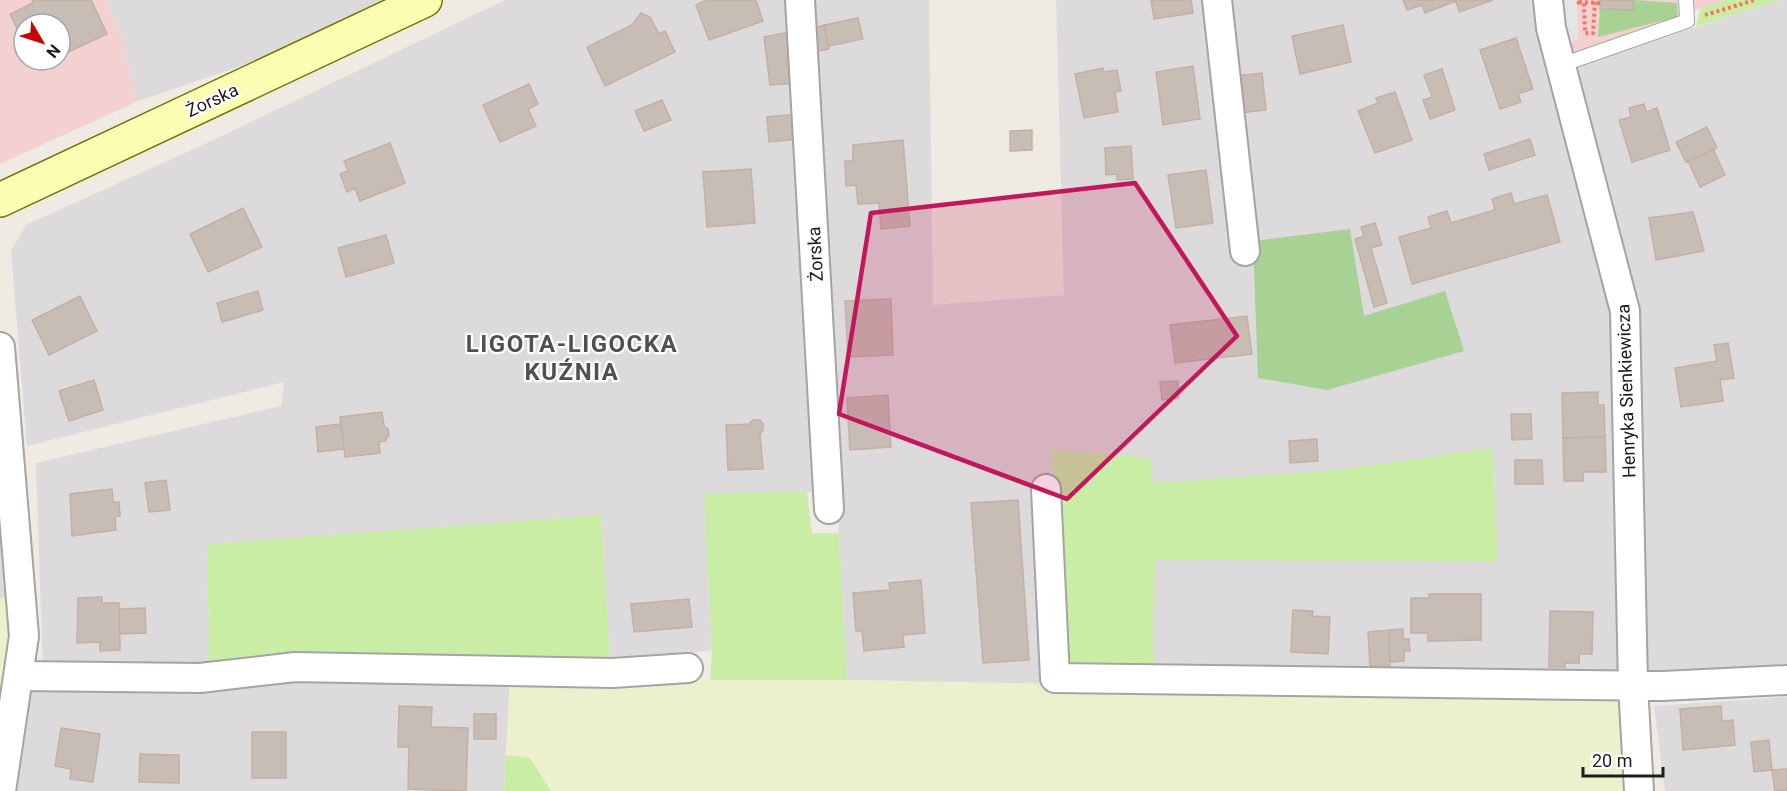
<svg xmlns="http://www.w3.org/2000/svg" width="1787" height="791" font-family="Roboto,sans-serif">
<rect width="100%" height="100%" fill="#efebe2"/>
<path fill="#dcdada" d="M 105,0 L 422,0 L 401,11 L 136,102 L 124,42 Z
M 505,0 L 790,0 L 817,492 L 704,493 L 712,650 L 610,664 L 601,515 L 207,544 L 209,666 L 43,670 L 36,463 L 281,406 L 284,382 L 27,446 L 11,251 L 26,225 L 207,143 Z
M 809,0 L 929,0 L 933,305 L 1064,295 L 1056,0 L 1548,0 L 1615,312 L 1622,695 L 847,680 Z
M 1779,0 L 1787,0 L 1787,665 L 1643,671 L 1641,444 L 1570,69 Z
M 0,498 L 9,595 L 0,599 Z
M 309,678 L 510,679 L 504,791 L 8,791 L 30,687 Z
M 1787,697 L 1787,791 L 1665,791 L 1654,706 Z"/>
<path fill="#f2d1d0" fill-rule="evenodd" d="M 0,0 L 105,0 L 124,42 L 136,102 L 0,164 ZM 24,24 L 60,24 L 60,60 L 24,60 Z
M 1563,0 L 1725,0 L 1563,56 Z"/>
<path fill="#edf0cc" d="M 9,595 L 12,662 L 0,727 L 0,599 Z
M 510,679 L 847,680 L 1622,695 L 1626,791 L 551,791 L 530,758 L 506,755 Z"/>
<path fill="#c9eda4" d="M 1725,0 L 1779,0 L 1696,27 L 1700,9 Z
M 1492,448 L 1498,561 L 1155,560 L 1153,669 L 1061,670 L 1052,450 L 1150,458 L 1153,483 L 1337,470 Z
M 807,492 L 812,533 L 839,533 L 847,680 L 710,680 L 712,650 L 704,493 Z
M 601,515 L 610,664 L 209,666 L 207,544 Z
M 506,755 L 530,758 L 551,791 L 504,791 Z"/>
<path fill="#a7d294" d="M 1633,0 L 1677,3 L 1677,17 L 1598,37 L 1600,9 L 1633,10 Z
M 1350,229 L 1364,316 L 1445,291 L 1464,351 L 1327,390 L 1258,378 L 1253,241 Z"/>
<path fill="#e5e5e5" d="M 1563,0 L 1577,0 L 1578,39 L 1563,46 Z"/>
<path fill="#c7bdb5" stroke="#c2b1a4" stroke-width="1.5" d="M 32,0 L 91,0 L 107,34 L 60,56 L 60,24 L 24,24 L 24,43 L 10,14 L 33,3 Z
M 706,0 L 756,0 L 763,21 L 709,40 L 696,5 Z
M 1151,0 L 1191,0 L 1193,13 L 1154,19 Z
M 1403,0 L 1493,0 L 1459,12 L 1456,1 L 1425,13 L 1422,5 L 1407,10 Z
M 1600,0 L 1633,0 L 1633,10 L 1600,9 Z
M 641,13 L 650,17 L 659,34 L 665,31 L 675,52 L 605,86 L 587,47 L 632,25 Z
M 858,18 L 863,39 L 828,46 L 824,25 Z
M 824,25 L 829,49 L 814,52 L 809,30 Z
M 1343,25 L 1351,62 L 1300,74 L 1292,36 Z
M 790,32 L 796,83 L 770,85 L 764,37 Z
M 1516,38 L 1533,89 L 1518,94 L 1521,102 L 1500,109 L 1480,50 Z
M 32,60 L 52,60 L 36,68 Z
M 1193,66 L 1200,119 L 1163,125 L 1156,72 Z
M 1103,68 L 1104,72 L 1117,70 L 1121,91 L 1115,92 L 1118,112 L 1084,118 L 1075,74 Z
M 1442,69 L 1455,110 L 1430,119 L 1423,100 L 1432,97 L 1424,75 Z
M 1262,73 L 1266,110 L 1239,113 L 1235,76 Z
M 529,84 L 538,104 L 528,109 L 536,126 L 500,142 L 483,105 Z
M 1395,92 L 1412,140 L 1375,153 L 1358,111 L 1378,103 L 1376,98 Z
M 662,100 L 671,120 L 644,131 L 635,111 Z
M 1644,104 L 1646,112 L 1657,108 L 1670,150 L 1632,162 L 1619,120 L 1631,117 L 1629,108 Z
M 797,114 L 799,139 L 769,142 L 767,117 Z
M 1707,127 L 1717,148 L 1686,162 L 1676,142 Z
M 1032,130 L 1032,150 L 1010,151 L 1010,131 Z
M 1530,139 L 1535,155 L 1489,170 L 1484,154 Z
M 903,140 L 910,226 L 881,229 L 879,203 L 858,204 L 856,185 L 846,186 L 845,161 L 853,161 L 853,145 Z
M 390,143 L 405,183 L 360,201 L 355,188 L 347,192 L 340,174 L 348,171 L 344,161 Z
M 1131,146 L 1133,179 L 1117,180 L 1117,174 L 1106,175 L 1105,148 Z
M 1713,149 L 1725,175 L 1700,187 L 1688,161 Z
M 751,169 L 755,223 L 707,227 L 703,172 Z
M 1206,170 L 1213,223 L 1176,228 L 1168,175 Z
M 1511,193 L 1514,204 L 1547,195 L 1560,242 L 1412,284 L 1399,237 L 1431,228 L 1428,217 L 1447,211 L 1451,223 L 1495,210 L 1492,199 Z
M 243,208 L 262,247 L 208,272 L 190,234 Z
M 1693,212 L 1704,251 L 1656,260 L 1649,218 Z
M 1375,223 L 1382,245 L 1371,248 L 1387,303 L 1374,307 L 1355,239 L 1364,236 L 1361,227 Z
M 386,235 L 394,263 L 346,277 L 338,248 Z
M 258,291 L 263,310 L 222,322 L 217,303 Z
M 80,296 L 97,331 L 49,355 L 32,320 Z
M 891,299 L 893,355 L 848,357 L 845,301 Z
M 1247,316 L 1252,354 L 1175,363 L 1170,325 Z
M 1728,343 L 1734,378 L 1720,380 L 1723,401 L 1681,407 L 1675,368 L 1717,361 L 1714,345 Z
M 94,380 L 103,410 L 69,421 L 59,391 Z
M 1178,381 L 1179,398 L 1162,400 L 1160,382 Z
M 1598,392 L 1598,405 L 1604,405 L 1605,437 L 1563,438 L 1562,393 Z
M 888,395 L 891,447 L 850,450 L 847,398 Z
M 382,412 L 384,426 L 388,429 L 389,435 L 385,441 L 379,442 L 380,453 L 345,457 L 340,417 Z
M 1511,414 L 1531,414 L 1532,439 L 1512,440 Z
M 753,420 L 760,420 L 763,424 L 763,430 L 760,434 L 763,469 L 728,470 L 726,425 L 749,424 Z
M 341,424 L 344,449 L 318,452 L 316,427 Z
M 1605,437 L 1606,472 L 1583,472 L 1583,481 L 1564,481 L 1563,438 Z
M 1317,439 L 1318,461 L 1290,463 L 1289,441 Z
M 1515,460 L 1542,460 L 1543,484 L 1515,484 Z
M 166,480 L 170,510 L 149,512 L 145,483 Z
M 112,489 L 113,502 L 119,502 L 120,516 L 115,517 L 116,530 L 72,536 L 70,494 Z
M 1018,500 L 1029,660 L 983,663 L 971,503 Z
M 921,580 L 925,633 L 903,635 L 904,647 L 864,651 L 862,631 L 856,631 L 853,593 L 890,590 L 889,583 Z
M 1429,594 L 1481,594 L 1481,640 L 1428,641 L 1428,633 L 1411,633 L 1411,598 L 1429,598 Z
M 102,597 L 102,603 L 119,603 L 120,650 L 100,651 L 100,642 L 77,643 L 78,598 Z
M 689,599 L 692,627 L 634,632 L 631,604 Z
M 145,608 L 146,633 L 119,634 L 119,609 Z
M 1293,610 L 1313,611 L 1312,616 L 1330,617 L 1328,654 L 1291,652 Z
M 1550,611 L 1593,612 L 1592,654 L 1579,654 L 1579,663 L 1565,663 L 1565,667 L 1549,667 Z
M 1403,629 L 1403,639 L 1409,639 L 1410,651 L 1404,651 L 1404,661 L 1390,662 L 1389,630 Z
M 1389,630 L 1390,666 L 1370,666 L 1368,632 Z
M 399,706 L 432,707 L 431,727 L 468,728 L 466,791 L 408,789 L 409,747 L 398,747 Z
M 1721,706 L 1722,721 L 1733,720 L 1735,745 L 1683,750 L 1680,709 Z
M 474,714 L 496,714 L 496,739 L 474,739 Z
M 61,728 L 100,734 L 93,782 L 70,779 L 71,769 L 55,766 Z
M 252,732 L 286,732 L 286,778 L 252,778 Z
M 1769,740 L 1772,770 L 1754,772 L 1751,742 Z
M 140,754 L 179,755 L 179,783 L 139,782 Z
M 1787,769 L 1787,790 L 1775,791 L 1772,770 Z"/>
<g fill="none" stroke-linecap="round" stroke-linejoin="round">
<g stroke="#a4a4a4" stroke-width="16">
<path id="service" d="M 1561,65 L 1687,21 L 1686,0"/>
</g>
<g stroke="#a4a4a4" stroke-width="32">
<path id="minor" d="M 800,0 L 829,509
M 1217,0 L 1245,251
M 1548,0 L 1551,28 L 1625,311 L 1633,685 L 1639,791
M 0,347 L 24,636 L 1,791
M 1046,489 L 1055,678 L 1663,686 L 1787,680
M 20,676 L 200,678 L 295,667 L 613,673 L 688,668"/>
</g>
<g stroke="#6d7900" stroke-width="36">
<path id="secondary" d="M 0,200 L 425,0"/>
</g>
<path stroke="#ff7164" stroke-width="4" stroke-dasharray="3 3" stroke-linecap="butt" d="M 1577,2 L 1584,5 L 1585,33 L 1593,33 L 1595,2
M 1579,2 L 1600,3
M 1705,15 L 1755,0"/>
<use href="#service" stroke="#fff" stroke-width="14"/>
<use href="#minor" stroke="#fff" stroke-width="28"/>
<use href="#secondary" stroke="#fbfeb2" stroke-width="33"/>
</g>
<path fill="#c2185b" fill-opacity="0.2" stroke="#c2185b" stroke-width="4.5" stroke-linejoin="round" d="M 1135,183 L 1237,336 L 1067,499 L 839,414 L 871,213 Z"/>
<g text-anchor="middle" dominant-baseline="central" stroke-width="4.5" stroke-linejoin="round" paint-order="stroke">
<g font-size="18" fill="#1d1d1d" stroke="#fff">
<text transform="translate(212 100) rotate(-25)">Żorska</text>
<text transform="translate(815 254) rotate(-93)">Żorska</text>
<text transform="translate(1626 391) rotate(-92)">Henryka Sienkiewicza</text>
</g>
<g font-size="24" font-weight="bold" letter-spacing="1.5" fill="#505050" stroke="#fff">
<text x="572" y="344">LIGOTA-LIGOCKA<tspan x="572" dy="28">KUŹNIA</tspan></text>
</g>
</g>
<g transform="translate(42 42) rotate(129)"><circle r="28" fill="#ffffff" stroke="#a5a5a5" stroke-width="1.5"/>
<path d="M0-4.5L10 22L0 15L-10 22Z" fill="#cb0003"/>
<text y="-9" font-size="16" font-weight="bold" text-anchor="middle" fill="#1d1d1d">N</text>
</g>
<path d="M1583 767v9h80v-9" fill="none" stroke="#1d1d1d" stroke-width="3"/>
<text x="1592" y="767" font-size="18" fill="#1d1d1d" stroke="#ffffff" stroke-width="4.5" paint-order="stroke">20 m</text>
</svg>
